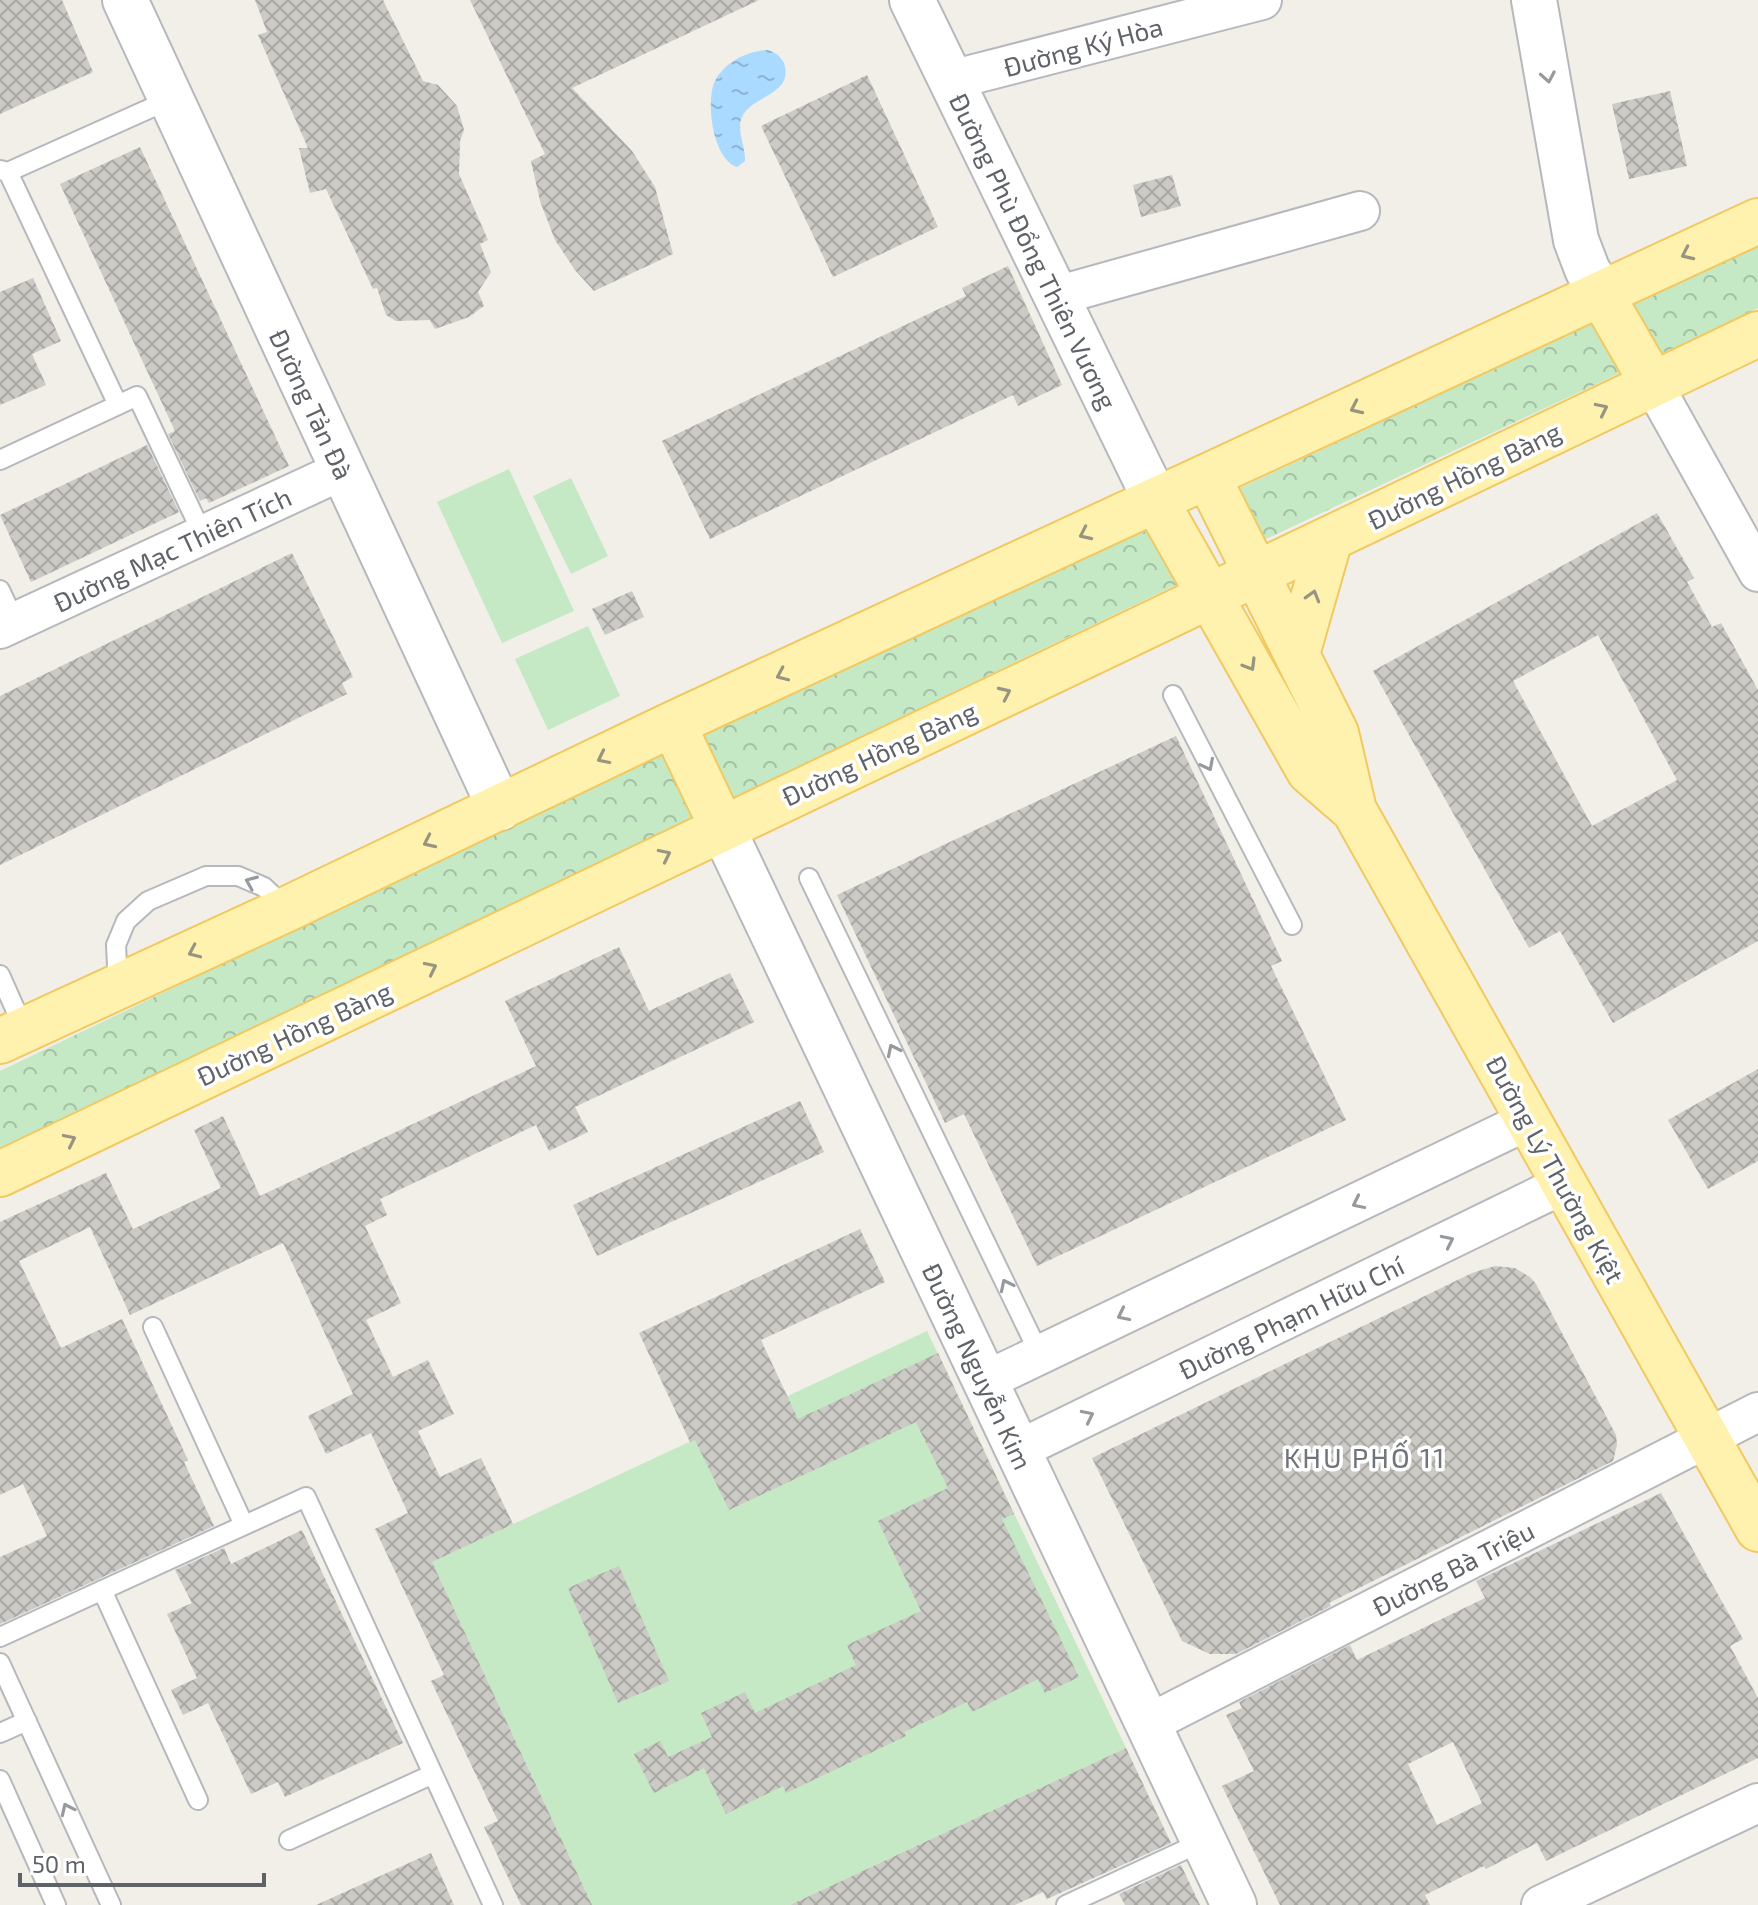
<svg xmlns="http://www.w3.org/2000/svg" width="1758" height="1905" font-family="'Exo 2',sans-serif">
<defs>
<pattern id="park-crowns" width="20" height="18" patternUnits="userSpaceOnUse" patternTransform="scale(2)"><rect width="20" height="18" fill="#c5e8c5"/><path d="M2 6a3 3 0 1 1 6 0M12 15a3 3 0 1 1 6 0" fill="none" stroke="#a3c0a4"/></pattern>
<pattern id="water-ripples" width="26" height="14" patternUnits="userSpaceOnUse" patternTransform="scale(2)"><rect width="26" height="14" fill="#aadaff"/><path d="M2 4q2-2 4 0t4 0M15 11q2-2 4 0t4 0" fill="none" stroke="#8eb4d2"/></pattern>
<pattern id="building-cross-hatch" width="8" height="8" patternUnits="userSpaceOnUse" patternTransform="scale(2)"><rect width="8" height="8" fill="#cccac5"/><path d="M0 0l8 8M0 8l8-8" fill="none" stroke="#a9a8a4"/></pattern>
</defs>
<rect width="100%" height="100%" fill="#f1efe8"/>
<path fill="url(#park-crowns)" d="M 1758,245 L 1758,308 L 1264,540 L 1240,488 Z
M 1147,521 L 1178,584 L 0,1150 L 0,1071 Z"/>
<path fill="#c5e8c5" d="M 509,469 L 574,611 L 502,643 L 437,502 Z
M 571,478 L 608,556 L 571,574 L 533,496 Z
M 588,626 L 620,696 L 548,730 L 515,659 Z
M 927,1331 L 1126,1748 L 790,1905 L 592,1905 L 432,1562 Z"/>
<path fill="url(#water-ripples)" d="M 768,50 C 777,53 783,58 785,67 C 791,95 751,96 742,117 C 736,129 746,148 745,161 L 737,167 C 713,160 705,101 715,81 C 725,62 747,51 768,50 Z"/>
<path fill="url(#building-cross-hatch)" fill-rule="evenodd" d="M 0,0 L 62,0 L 93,72 L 0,114 Z
M 255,0 L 383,0 L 423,81 L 438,85 L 457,106 L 464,130 L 460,141 L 459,174 L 488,240 L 480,244 L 491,272 L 478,292 L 484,306 L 469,317 L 435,329 L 430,320 L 396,321 L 386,315 L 377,288 L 373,289 L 326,189 L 310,193 L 299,148 L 308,148 L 258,35 L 267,32 Z
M 470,0 L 759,0 L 572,88 L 632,151 L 655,187 L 673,254 L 594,291 L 575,270 L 555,240 L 540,201 L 531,161 L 545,154 Z
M 867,75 L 938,227 L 833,277 L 761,126 Z
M 1670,91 L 1687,166 L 1629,179 L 1612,104 Z
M 140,147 L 289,466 L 209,503 L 206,498 L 200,501 L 168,434 L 175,431 L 60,184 Z
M 1172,175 L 1181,206 L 1141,217 L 1133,185 Z
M 1008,266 L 1062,385 L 1018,406 L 1013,395 L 710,539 L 662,441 L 966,296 L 962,288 Z
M 33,278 L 61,341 L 32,354 L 46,385 L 0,405 L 0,292 Z
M 147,445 L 179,512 L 31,582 L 0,515 Z
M 1657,513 L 1694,578 L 1687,582 L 1712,627 L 1721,623 L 1758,690 L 1758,941 L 1613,1023 L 1560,931 L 1529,948 L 1373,671 ZM 1598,635 L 1677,780 L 1592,826 L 1513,681 Z
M 292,553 L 353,677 L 342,683 L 347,694 L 0,865 L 0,696 Z
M 632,591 L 644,617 L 605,635 L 592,609 Z
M 1176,736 L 1282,961 L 1271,966 L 1346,1120 L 1037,1266 L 964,1114 L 945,1123 L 837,895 Z
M 619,947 L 649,1011 L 730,973 L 754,1022 L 575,1107 L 588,1132 L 549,1151 L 536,1125 L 380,1199 L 387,1215 L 365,1226 L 401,1303 L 366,1320 L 393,1377 L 428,1360 L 454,1414 L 418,1431 L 440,1477 L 481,1458 L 513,1524 L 432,1562 L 592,1905 L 521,1905 L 484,1827 L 498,1821 L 431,1681 L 444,1675 L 375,1529 L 408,1513 L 371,1433 L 326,1454 L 308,1416 L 353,1394 L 283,1243 L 130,1315 L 90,1227 L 19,1261 L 61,1348 L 122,1319 L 188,1460 L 184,1462 L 214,1526 L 0,1624 L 0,1557 L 47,1536 L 23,1484 L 0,1495 L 0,1222 L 106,1173 L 133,1229 L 221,1188 L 194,1130 L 223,1116 L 260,1196 L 536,1066 L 505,1001 Z
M 1758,1069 L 1758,1161 L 1708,1189 L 1668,1120 Z
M 800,1101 L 824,1152 L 597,1256 L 573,1205 Z
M 860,1229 L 885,1282 L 761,1340 L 798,1419 L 938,1353 L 1014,1514 L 1002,1519 L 1079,1677 L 1045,1693 L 1038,1679 L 972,1712 L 967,1702 L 904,1732 L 906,1736 L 786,1793 L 783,1786 L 726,1814 L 704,1768 L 654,1793 L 634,1754 L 660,1741 L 668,1757 L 712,1737 L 701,1713 L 745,1692 L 755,1713 L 856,1665 L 847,1645 L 921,1611 L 878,1521 L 948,1488 L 916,1422 L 729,1510 L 695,1440 L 690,1442 L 639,1333 Z
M 1495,1266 L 1515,1268 L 1530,1277 L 1536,1284 L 1616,1435 L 1617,1445 L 1613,1461 L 1329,1603 L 1331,1606 L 1236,1654 L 1210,1654 L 1182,1641 L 1092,1458 L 1472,1273 Z
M 1661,1493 L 1743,1639 L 1730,1646 L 1758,1698 L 1758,1758 L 1546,1861 L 1537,1843 L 1486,1869 L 1484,1866 L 1425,1895 L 1430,1905 L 1280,1905 L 1222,1786 L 1254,1771 L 1226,1715 L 1242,1708 L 1239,1702 L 1350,1645 L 1357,1660 L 1485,1598 L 1476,1581 ZM 1453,1742 L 1482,1803 L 1437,1825 L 1408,1764 Z
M 302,1530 L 403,1743 L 285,1797 L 278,1782 L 251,1794 L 208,1703 L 183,1715 L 171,1690 L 197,1678 L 167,1614 L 192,1603 L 175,1570 L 224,1548 L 231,1564 Z
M 619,1566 L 669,1681 L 618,1703 L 568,1588 Z
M 1126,1748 L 1171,1843 L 1047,1899 L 1043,1892 L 1015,1905 L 790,1905 Z
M 431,1853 L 454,1905 L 316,1905 Z
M 1181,1865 L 1200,1905 L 1125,1905 L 1119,1894 Z"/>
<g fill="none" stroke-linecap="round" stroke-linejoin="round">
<g stroke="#b5b8bc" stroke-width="22">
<path id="service" d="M 0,170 L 8,172 L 171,99
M 118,405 L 137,396 L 203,535
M 0,460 L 118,405 L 8,172
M 0,590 L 15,622
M 1173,695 L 1292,925
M 809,878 L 1040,1355
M 0,975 L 24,1029
M 118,986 L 116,945 L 126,921 L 148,901 L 206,876 L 238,876 L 264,887 L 287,909
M 153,1327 L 244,1525
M 102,1590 L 198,1800
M 0,1637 L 306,1497 L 493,1905
M 0,1663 L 111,1905
M 0,1733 L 27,1721
M 0,1780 L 56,1905
M 289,1840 L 433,1774
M 1066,1905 L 1204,1841"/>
</g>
<g stroke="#b5b8bc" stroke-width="42">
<path id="minor" d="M 951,80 L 1262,0
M 1056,296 L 1360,211
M 1653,384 L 1758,572
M 0,629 L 343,470
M 985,1381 L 1529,1120
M 1018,1450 L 1564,1184
M 1148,1724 L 1758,1412
M 1541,1905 L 1758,1803"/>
</g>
<g stroke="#b5b8bc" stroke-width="48">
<path id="tertiary" d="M 125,0 L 500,808
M 912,0 L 1156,501
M 1534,0 L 1576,240 L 1587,269 L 1601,294
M 722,827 L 1234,1905"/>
</g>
<g stroke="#f2c960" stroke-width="48">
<path id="primary" d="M 1601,294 L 1653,384
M 1208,477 L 1336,733 L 1354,810 L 1758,1529
M 1156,501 L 1309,771 L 1354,810
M 1297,654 L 1330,539
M 673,724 L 722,827
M 0,1041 L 287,909 L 673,724 L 1758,221
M 0,1174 L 1758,334"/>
</g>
<use href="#service" stroke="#fff" stroke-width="18"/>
<use href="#minor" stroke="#fff" stroke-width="38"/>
<use href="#tertiary" stroke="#fff" stroke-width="44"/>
<use href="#primary" stroke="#fff2af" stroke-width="44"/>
</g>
<defs><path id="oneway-chevron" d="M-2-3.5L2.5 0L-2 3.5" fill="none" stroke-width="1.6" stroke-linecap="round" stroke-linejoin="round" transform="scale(2)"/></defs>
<g stroke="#979a9d">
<use href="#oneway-chevron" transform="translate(1548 77) rotate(80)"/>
<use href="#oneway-chevron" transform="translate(1208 765) rotate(63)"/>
<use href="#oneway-chevron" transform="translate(251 882) rotate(-157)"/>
<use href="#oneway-chevron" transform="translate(893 1050) rotate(-116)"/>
<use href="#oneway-chevron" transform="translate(1358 1203) rotate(154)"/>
<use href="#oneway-chevron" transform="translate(1448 1241) rotate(-26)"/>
<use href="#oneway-chevron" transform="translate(1006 1285) rotate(-116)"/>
<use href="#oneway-chevron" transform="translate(1123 1315) rotate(154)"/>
<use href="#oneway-chevron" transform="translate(1088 1416) rotate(-26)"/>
<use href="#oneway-chevron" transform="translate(67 1809) rotate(-115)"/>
</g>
<g stroke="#979581">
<use href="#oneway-chevron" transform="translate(1687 254) rotate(155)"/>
<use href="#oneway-chevron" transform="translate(1356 408) rotate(155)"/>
<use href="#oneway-chevron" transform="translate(1602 409) rotate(-26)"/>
<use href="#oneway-chevron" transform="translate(1085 534) rotate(155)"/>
<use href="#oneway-chevron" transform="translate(1313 596) rotate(-74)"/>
<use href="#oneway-chevron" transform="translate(1250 665) rotate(59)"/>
<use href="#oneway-chevron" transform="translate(782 675) rotate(156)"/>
<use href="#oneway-chevron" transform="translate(1005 693) rotate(-25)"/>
<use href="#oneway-chevron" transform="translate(603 758) rotate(154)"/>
<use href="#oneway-chevron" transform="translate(429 842) rotate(155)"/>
<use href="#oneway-chevron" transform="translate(665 855) rotate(-26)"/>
<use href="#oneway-chevron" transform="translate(194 952) rotate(156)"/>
<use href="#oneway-chevron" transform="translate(431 968) rotate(-26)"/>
<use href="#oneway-chevron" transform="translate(70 1140) rotate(-26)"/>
</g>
<g text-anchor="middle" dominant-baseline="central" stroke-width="7" stroke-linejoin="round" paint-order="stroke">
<g font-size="26" fill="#5f6368" stroke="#fff">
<text transform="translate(1083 46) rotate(-15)">Đường Ký Hòa</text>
<text transform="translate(1034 251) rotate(64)">Đường Phù Đổng Thiên Vương</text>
<text transform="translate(312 404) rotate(65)">Đường Tản Đà</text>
<text transform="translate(1464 475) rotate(-26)">Đường Hồng Bàng</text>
<text transform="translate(172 549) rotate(-25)">Đường Mạc Thiên Tích</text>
<text transform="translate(879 753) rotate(-25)">Đường Hồng Bàng</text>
<text transform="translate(294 1033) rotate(-25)">Đường Hồng Bàng</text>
<text transform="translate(1556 1169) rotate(61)">Đường Lý Thường Kiệt</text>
<text transform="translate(1291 1317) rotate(-26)">Đường Phạm Hữu Chí</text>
<text transform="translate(978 1366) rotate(65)">Đường Nguyễn Kim</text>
<text transform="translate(1453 1568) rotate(-27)">Đường Bà Triệu</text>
</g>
<g font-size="28" letter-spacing="2" fill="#70757a" stroke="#fff">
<text x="1365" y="1457">KHU PHỐ 11</text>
</g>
</g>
<path d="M20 1873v12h244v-12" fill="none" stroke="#5f6368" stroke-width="4"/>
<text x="32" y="1873" font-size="24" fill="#5f6368" stroke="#ffffff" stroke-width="6" paint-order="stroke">50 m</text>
</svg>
